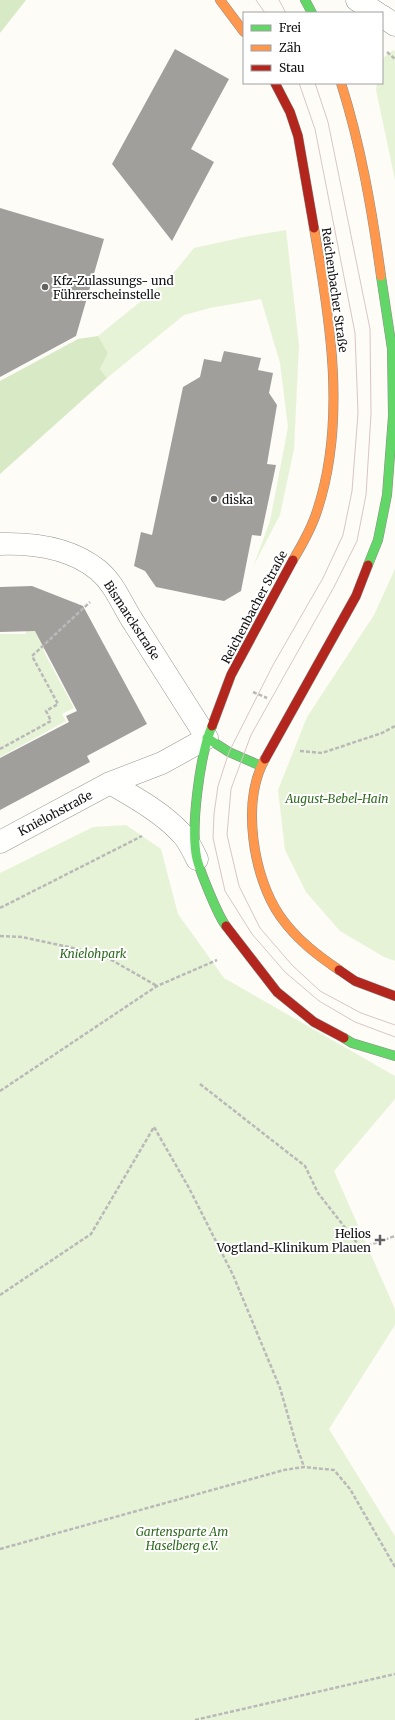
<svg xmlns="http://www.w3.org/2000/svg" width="395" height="1720" font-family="Merriweather,serif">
<rect width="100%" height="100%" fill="#fdfcf7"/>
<path fill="#e7f3d7" d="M 393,50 L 395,51 L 395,180 L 376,90 L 377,83 L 382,83 L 382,59 Z
M 286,230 L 299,345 L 294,449 L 280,515 L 253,567 L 270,521 L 288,427 L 280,363 L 261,299 L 210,308 L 184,315 L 107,378 L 100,369 L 108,353 L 98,336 L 156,289 L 176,270 L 194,248 L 244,237 Z
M 395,569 L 395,961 L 384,957 L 340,931 L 306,892 L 285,850 L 278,790 L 307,717 L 374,615 Z
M 75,602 L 92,624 L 43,650 L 74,708 L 62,714 L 66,721 L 0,757 L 0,634 L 26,634 L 27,610 L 59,624 Z
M 126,825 L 161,849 L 178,914 L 224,978 L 395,1076 L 395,1099 L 334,1171 L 395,1309 L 395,1325 L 329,1429 L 395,1536 L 395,1720 L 0,1720 L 0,873 L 93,827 Z"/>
<path fill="#d8eac5" d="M 0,0 L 26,0 L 0,33 Z
M 98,336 L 108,353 L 100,369 L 107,378 L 0,474 L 0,381 L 78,339 Z"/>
<path fill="#a19f9c" d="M 175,49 L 229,79 L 191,149 L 214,162 L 172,241 L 112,164 Z
M 0,208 L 104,239 L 76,336 L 0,377 Z
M 224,351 L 261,358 L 258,370 L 273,373 L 269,393 L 277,405 L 267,464 L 276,465 L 261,536 L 252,535 L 241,591 L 224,601 L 156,587 L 145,571 L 134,566 L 141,532 L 152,535 L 183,387 L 200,377 L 204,359 L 221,362 Z
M 32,586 L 83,606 L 147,724 L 87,756 L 90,762 L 0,810 L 0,758 L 69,722 L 66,716 L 77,711 L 35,631 L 0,632 L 0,587 Z"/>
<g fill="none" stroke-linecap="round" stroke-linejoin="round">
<g stroke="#979795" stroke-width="23">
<path id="street" d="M 357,0 L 377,13
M 382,16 L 395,25
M 0,544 C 33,543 71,548 98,570 C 115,584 122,605 134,623 C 158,661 183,700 207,738 L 162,763 L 110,783 L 0,842
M 110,783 C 136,798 163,813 183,835 C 189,842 193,851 197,859"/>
</g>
<g stroke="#8e8d8b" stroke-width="10">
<path id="fast" d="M 305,0 L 312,13
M 368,565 L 378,540 L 387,495 L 393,416 L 392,349 L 381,276
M 212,726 C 200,755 190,828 197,859 C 200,871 218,916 226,926
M 207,738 L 229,752 L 261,766
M 344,1038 L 352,1043 L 395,1056"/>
</g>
<g stroke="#8e8d8b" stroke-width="10">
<path id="slow" d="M 220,0 L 244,32
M 341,83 C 361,146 372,210 381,276
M 293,560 C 302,545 312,527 317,511 C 347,422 330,318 314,228
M 265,759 C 241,802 253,877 280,916 C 296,939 317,955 339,970"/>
</g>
<g stroke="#8e8d8b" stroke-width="10">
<path id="jam" d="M 275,83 L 290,112 L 298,136 L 314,228
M 212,726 L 231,675 L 293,560
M 265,759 L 356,596 L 368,565
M 226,926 L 277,992 L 314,1022 L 344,1038
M 339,970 L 355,981 L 395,996"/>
</g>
<path stroke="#b9b9b8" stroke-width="2.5" stroke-dasharray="4 2" stroke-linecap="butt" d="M 387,52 L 395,59
M 253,692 L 267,698
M 0,749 L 51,721 L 46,711 L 58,704 L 32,656 L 90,602
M 300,751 L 322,753 L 382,733 L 395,726
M 0,908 L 142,836
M 0,936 L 22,937 L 101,954 L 157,986
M 200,1084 L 305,1166 L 318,1193 L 361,1248 L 395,1236
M 0,1091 L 157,986 L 217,960
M 0,1295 L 91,1234 L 154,1127 L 189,1188 L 233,1275 L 280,1388 L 297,1447 L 304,1467
M 0,1549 L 284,1470 L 304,1467 L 334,1470 L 350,1489 L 395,1567
M 195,1720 L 395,1674"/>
<use href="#street" stroke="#fffffe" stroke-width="22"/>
<use href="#fast" stroke="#63d668" stroke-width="9"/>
<use href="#slow" stroke="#ff974d" stroke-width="9"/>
<use href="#jam" stroke="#b3261e" stroke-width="9"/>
<path stroke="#d9c6c7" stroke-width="1" d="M 256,0 L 265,13
M 279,0 L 286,13
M 299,83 L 315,129 L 355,333 L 358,413 L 352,491 L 343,535 L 323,578 L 273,665 L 229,752 L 218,786 L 214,814 L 213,838 L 225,891 L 252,934 L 285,972 L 319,1001 L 355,1022 L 395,1037
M 315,83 L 328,122 L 370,329 L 371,414 L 366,495 L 357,541 L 334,587 L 251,735 L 231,789 L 227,835 L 239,886 L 260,928 L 292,965 L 320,991 L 361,1013 L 395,1025"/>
</g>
<g fill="#646362" stroke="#fff" stroke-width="1.5">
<circle cx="45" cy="287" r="4"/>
<circle cx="214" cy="499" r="4"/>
<path d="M378 1234h4v4h4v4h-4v4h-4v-4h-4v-4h4z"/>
</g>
<g text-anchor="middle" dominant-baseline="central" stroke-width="4" stroke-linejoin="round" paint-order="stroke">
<g font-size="12" fill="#111" stroke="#fff" text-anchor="start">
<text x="53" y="280">Kfz-Zulassungs- und<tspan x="53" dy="14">Führerscheinstelle</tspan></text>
<text x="222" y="499">diska</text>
<text x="371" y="1233" text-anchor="end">Helios<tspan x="371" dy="14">Vogtland-Klinikum Plauen</tspan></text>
</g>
<g font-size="12" fill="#111" stroke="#fff">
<text transform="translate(335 290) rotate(82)">Reichenbacher Straße</text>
<text transform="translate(254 607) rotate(-62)">Reichenbacher Straße</text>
<text transform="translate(132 620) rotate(57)">Bismarckstraße</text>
<text transform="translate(55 813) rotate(-28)">Knielohstraße</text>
</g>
<g font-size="12" font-style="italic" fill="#2f6b1f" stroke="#fff">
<text x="337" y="798">August-Bebel-Hain</text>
<text x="93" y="953">Knielohpark</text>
<text x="182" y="1531">Gartensparte Am<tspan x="182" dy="14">Haselberg e.V.</tspan></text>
</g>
</g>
<rect x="243" y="12" width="140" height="72" fill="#ffffff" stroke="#a0a0a0"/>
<rect x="251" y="25" width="20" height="6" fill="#63d668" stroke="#a0a0a0"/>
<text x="279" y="32" font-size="12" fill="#111111">Frei</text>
<rect x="251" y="45" width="20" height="6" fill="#ff974d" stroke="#a0a0a0"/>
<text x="279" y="52" font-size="12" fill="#111111">Zäh</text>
<rect x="251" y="65" width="20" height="6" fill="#b3261e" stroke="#a0a0a0"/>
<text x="279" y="72" font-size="12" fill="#111111">Stau</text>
</svg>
